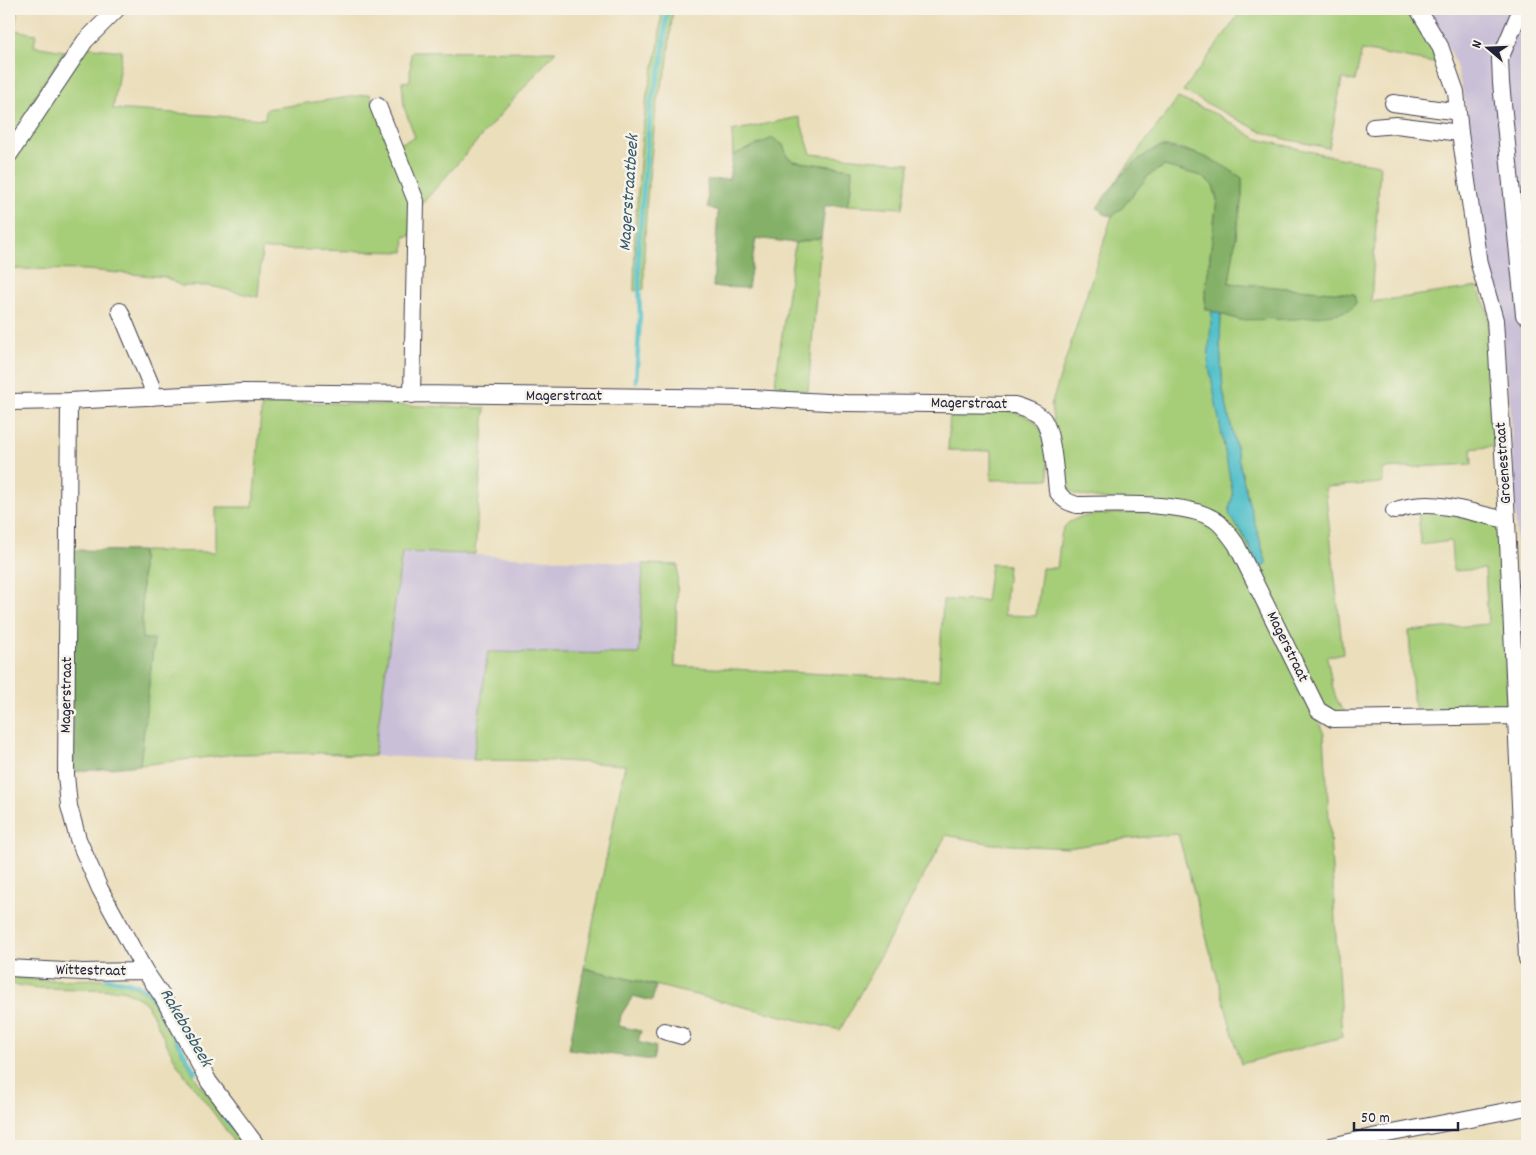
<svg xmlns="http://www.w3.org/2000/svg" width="1536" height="1155" font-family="Dekko,sans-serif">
<rect width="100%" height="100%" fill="#f7f3e8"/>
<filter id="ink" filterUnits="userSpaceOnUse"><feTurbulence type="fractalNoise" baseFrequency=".02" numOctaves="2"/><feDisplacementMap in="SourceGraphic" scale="10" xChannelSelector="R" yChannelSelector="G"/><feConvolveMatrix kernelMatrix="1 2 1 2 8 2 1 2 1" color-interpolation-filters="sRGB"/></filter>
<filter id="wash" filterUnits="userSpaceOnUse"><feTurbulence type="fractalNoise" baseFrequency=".0096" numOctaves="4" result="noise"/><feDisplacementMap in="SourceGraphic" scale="20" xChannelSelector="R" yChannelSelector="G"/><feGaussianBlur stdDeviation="1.12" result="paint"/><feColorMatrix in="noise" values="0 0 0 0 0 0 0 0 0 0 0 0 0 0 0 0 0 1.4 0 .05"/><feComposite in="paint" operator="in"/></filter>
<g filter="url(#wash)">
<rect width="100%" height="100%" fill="#ebdebb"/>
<path fill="#c9bfd7" d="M 1426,9 L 1527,9 L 1527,752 L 1510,401 L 1500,318 L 1488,276 L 1485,243 L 1467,109 L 1456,65 L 1438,26 Z
M 402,551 L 643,564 L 639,654 L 488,652 L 473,760 L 374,756 Z"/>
<path fill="#a6cd78" stroke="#64785a" d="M 9,9 L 18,9 L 14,30 L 36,34 L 34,46 L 64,51 L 32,101 L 39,102 L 9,147 Z
M 662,9 L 673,9 L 667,67 L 657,100 L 647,197 L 644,253 L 644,289 L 634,291 L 635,231 L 641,148 L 647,94 L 658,49 Z
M 1243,9 L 1411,9 C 1420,25 1435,44 1434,63 L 1362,50 L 1355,81 L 1342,79 L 1329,148 L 1285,139 L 1260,131 L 1183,91 Z
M 86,47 L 122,51 L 113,109 L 265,119 L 266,109 L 370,94 L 410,194 L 411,236 L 405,236 L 404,252 L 262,249 L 258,297 L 210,286 L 181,286 L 165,277 L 86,270 L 9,269 L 9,163 Z
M 556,51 L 421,205 L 397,145 L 415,137 L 404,107 L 402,82 L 410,81 L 411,52 Z
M 1178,98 L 1218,115 L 1257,139 L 1339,158 L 1380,165 L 1371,302 L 1477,287 L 1488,311 L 1497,446 L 1471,449 L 1472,464 L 1383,469 L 1383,483 L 1325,487 L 1343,653 L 1327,657 C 1331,675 1332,703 1348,714 L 1338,713 L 1319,703 L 1226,522 L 1074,494 L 1066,486 L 1060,471 L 1051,405 L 1112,216 L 1121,209 L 1149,175 L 1165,166 L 1202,176 L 1213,185 L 1217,199 L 1205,297 L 1206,309 L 1212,311 L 1209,361 L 1233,495 L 1230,506 L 1236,525 L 1267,565 L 1247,496 L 1223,390 L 1220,344 L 1221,314 L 1240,320 L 1326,314 L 1340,313 L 1356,303 L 1354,294 L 1229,283 L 1242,196 L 1242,178 C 1220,165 1174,135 1149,152 C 1136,160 1125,173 1114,184 Z
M 799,117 L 811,154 L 910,163 L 903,208 L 847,205 L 851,188 L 852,169 L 793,161 L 787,156 L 783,145 L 773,138 L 733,155 L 732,131 Z
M 821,238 L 808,391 L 774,391 L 795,243 Z
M 262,401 L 485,408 L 475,554 L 402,552 L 374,756 L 322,753 L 235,754 L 140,765 L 154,640 L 142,639 L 142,551 L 216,552 L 216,507 L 253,507 Z
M 1000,409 C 1008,411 1028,415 1033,420 C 1047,431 1047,463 1049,479 L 991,480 L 991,451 L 948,450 L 950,411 Z
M 1418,511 L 1437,511 L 1495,524 L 1501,530 L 1507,697 L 1505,705 L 1498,709 L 1421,711 L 1415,707 L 1413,698 L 1409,631 L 1488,624 L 1485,569 L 1453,571 L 1451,541 L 1421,545 Z
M 1119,513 C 1146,513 1189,509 1212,527 C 1222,535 1228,546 1235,557 C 1257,592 1273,632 1292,669 C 1302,691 1315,712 1324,734 L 1342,1037 L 1241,1064 L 1178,834 L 1125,839 L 1068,848 L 993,844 L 946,835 L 840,1030 L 584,968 L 625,765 L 558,761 L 473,760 L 488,652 L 639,654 L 643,564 L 678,565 L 675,666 L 939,680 L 943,600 L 986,601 L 991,564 L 1008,565 L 1004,615 L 1036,616 L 1042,568 L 1057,568 C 1059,556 1059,543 1062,532 C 1067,513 1103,515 1119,513 Z
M 9,977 L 42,980 L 108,979 L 124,982 L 148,994 L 198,1082 L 244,1146 L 236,1146 C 219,1117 196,1092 178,1065 C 166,1045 158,1023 146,1003 C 138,997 131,993 122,990 L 38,988 L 9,984 Z"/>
<path fill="#84b068" stroke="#536952" d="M 64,51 L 72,54 L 39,102 L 32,102 Z
M 773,138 L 783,145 L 787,156 L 793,161 L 852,169 L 851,188 L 847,205 L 825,206 L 821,238 L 795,243 L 756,238 L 748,288 L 713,287 L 718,211 L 708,207 L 707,180 L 729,179 L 733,155 Z
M 1161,147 C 1198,152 1212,157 1242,178 L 1242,196 L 1229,283 L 1354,294 L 1356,303 L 1351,309 L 1340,313 L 1296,319 L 1240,320 L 1206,309 L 1205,297 L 1217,199 L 1213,185 L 1201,176 L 1164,166 L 1149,175 L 1121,209 L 1112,216 L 1104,214 L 1097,208 C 1113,184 1134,157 1161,147 Z
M 71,550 L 142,551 L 142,639 L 154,639 L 140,765 L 73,772 Z
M 584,968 L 656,986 L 652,1001 L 633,996 L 621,1015 L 619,1026 L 641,1031 L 638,1042 L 656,1047 L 653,1060 L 569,1049 Z"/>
<path fill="#52c0ca" stroke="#3a7182" d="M 1212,311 L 1221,314 L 1220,344 L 1223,390 L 1247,496 L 1267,565 L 1260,567 L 1243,535 L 1229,514 L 1230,506 L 1233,495 L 1208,361 Z"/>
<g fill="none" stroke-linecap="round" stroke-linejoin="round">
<path stroke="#52c0ca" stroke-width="4.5" d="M 636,381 L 640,316 L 638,252 L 651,102 L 662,63 L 667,9
M 107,979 C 125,981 135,982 150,993 L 195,1072
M 224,1116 L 246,1146"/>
</g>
</g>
<g filter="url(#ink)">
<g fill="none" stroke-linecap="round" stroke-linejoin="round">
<g stroke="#403e4e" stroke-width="18">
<path id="minor" d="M 1418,9 L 1440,46 L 1456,92 L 1460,133 L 1479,264 L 1495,320 L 1507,520 L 1527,959
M 1521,9 L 1500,59 L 1501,83 L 1524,315
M 1393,103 L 1452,111 L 1458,111
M 378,106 L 416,201 L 412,395
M 1373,127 L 1396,125 L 1460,133
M 9,155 L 85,41 L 117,9
M 120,311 L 151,385 L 153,397
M 69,401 L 66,775 L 69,806 L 78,839 L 100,889 L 145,971 L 162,996 L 209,1082 L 257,1146
M 9,402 L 69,401 L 242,392 L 753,398 L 846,403 L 1015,405 C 1024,408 1037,412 1043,419 C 1053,433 1055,473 1057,491 C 1063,500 1067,502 1077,505 C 1111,505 1194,500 1219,523 C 1225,529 1231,537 1236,544 L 1318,710 L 1333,719 L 1517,716
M 1394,511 C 1432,496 1469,513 1507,520
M 9,968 L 83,972 L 145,971
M 664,1031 L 682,1036
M 1331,1146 L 1377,1136 L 1527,1107"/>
</g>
<use href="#minor" stroke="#fff" stroke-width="16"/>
</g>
</g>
<g text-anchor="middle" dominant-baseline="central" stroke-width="5" stroke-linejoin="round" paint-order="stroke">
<g font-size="16" fill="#22223b" stroke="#f7f3e8">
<text x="564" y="396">Magerstraat</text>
<text transform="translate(969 404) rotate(1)">Magerstraat</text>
<text transform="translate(1504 463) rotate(-94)">Groenestraat</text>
<text transform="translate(1287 647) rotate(64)">Magerstraat</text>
<text transform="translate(67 695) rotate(-89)">Magerstraat</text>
<text transform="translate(91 971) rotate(1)">Wittestraat</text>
</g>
<g font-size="18" font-style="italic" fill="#33596d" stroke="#f7f3e8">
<text transform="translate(630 193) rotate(-86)">Magerstraatbeek</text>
<text transform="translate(185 1028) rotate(60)">Rakebosbeek</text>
</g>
</g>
<rect width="1536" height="1155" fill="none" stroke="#f7f3e8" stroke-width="30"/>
<g transform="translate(1488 48) rotate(289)" stroke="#f7f3e8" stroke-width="4" paint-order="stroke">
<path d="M0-4L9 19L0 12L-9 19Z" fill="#22223b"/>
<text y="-8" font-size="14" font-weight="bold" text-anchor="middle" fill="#22223b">N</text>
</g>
<path d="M1354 1122v8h104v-8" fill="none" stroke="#22223b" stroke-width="2.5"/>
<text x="1361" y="1122" font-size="15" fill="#22223b" stroke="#f7f3e8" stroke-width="4" paint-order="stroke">50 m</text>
</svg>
